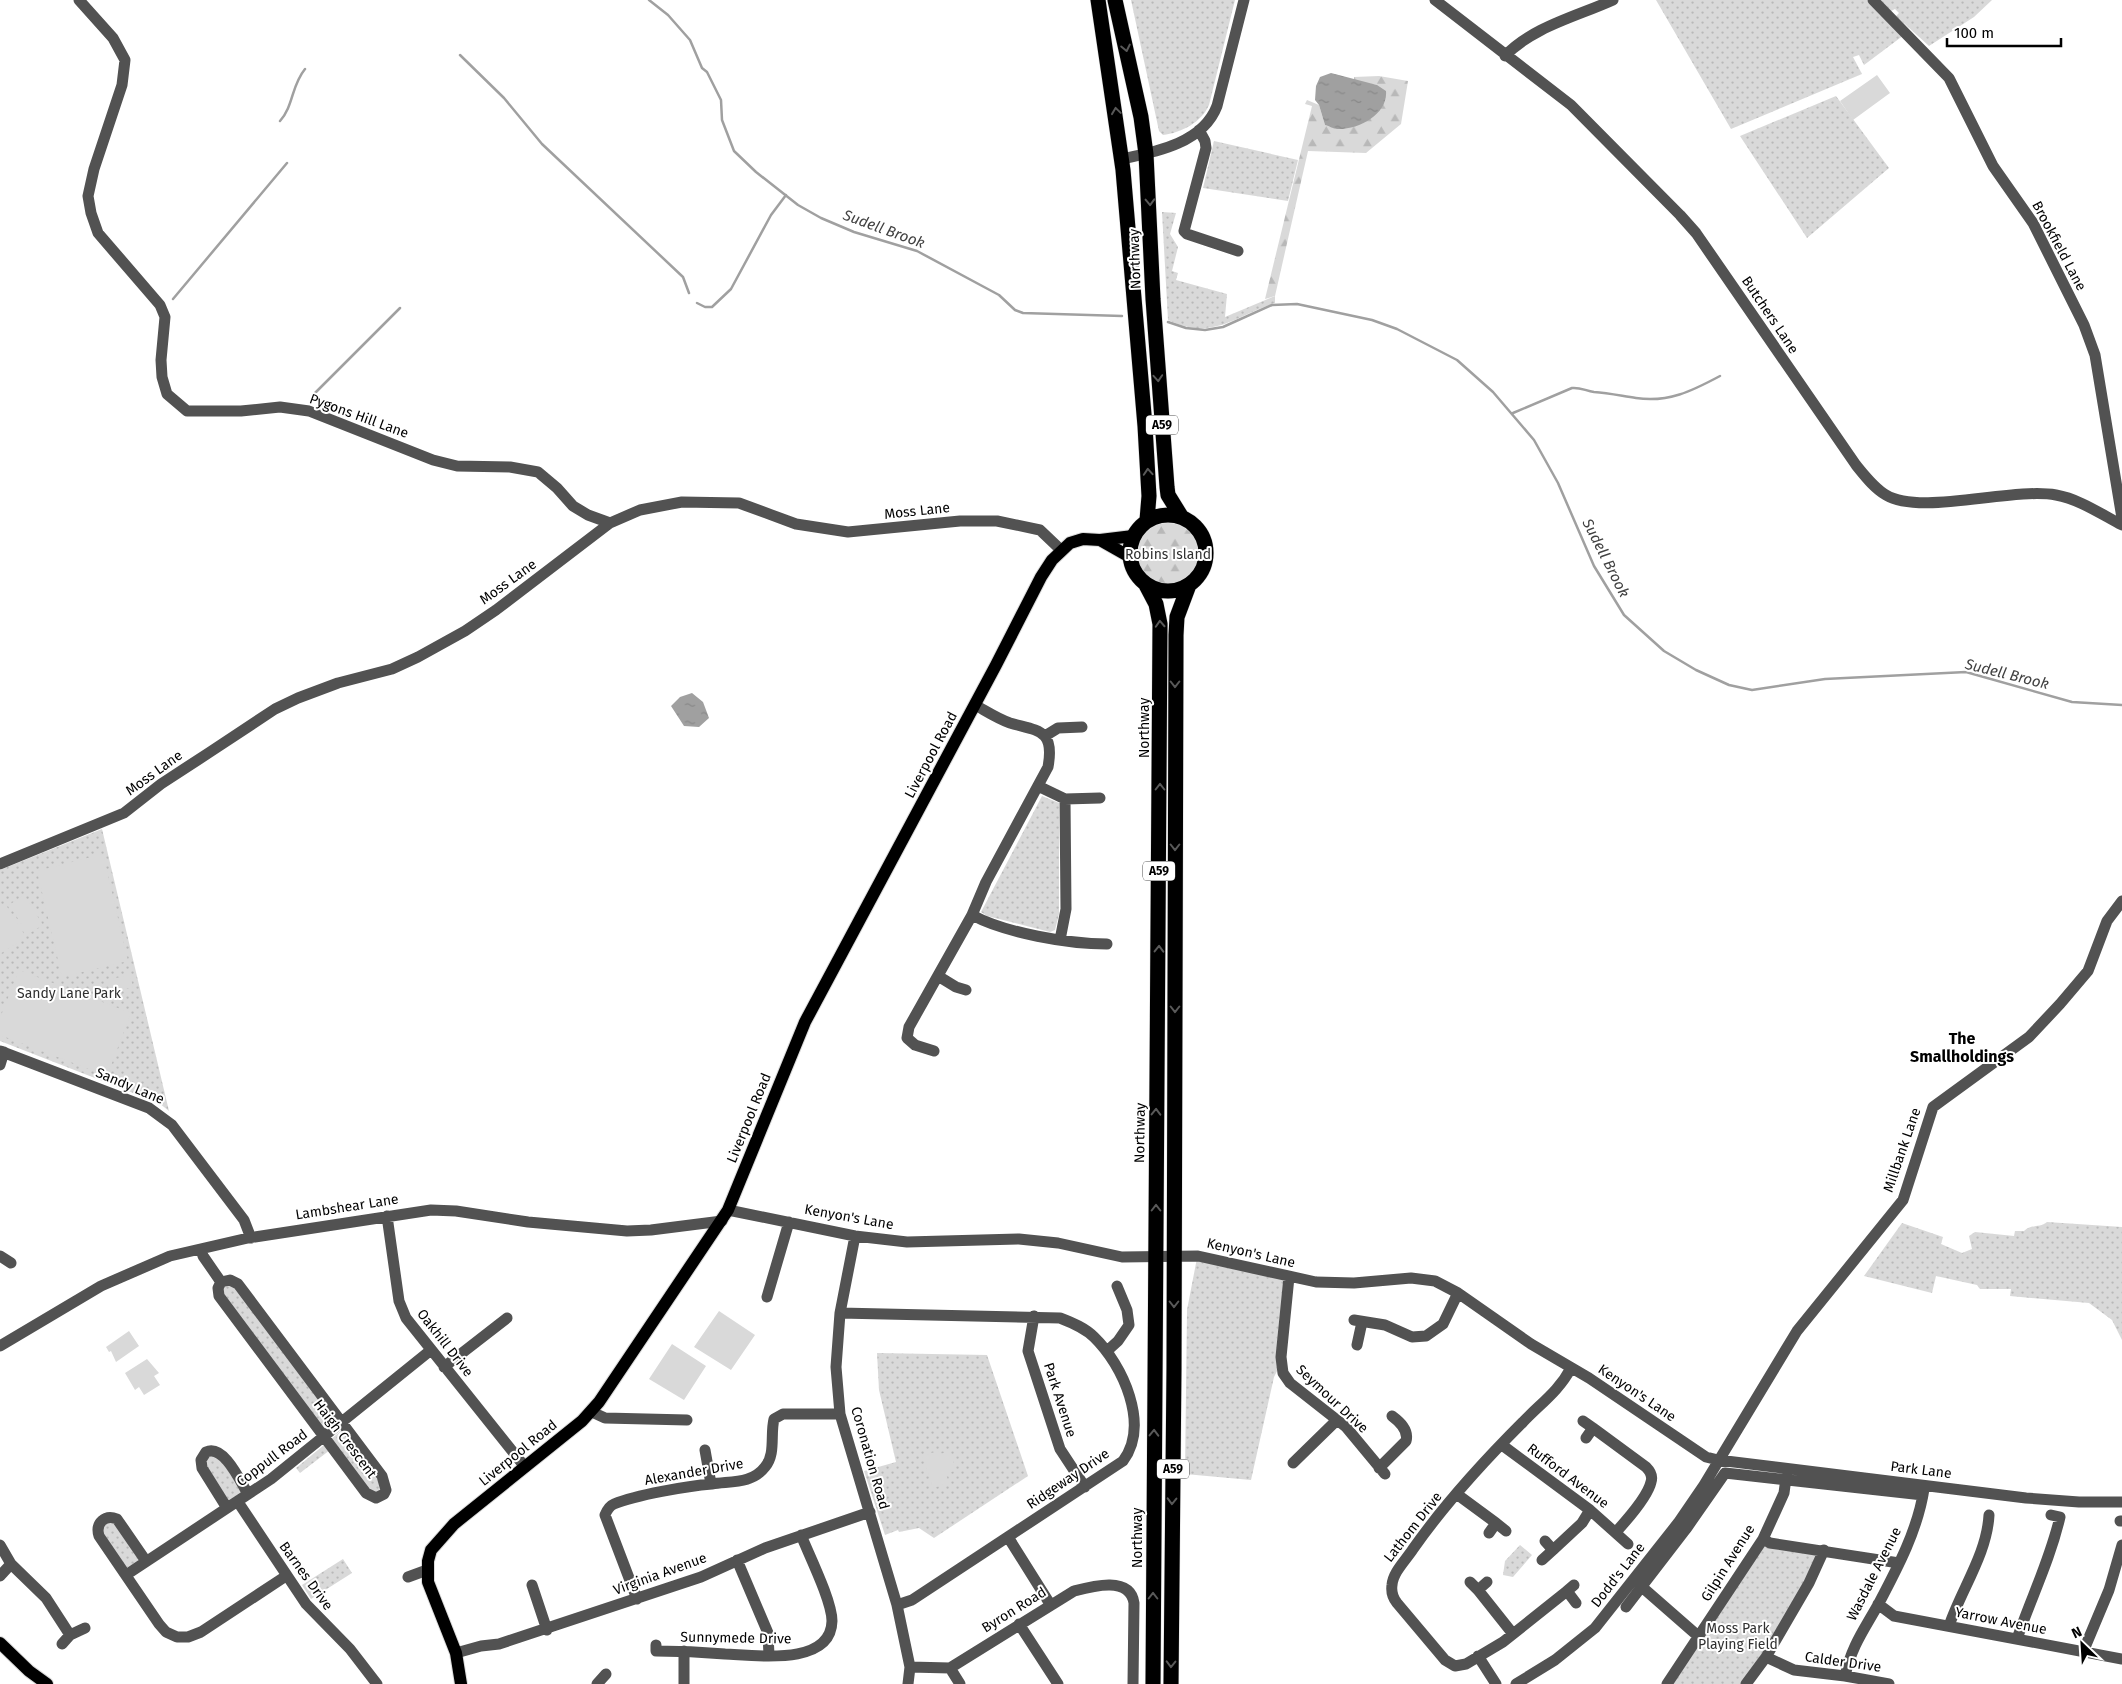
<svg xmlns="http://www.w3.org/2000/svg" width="2122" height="1684" font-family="'Fira Sans',sans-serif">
<defs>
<pattern id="grass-dots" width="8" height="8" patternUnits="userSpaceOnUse" patternTransform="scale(1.25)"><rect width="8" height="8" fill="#d9d9d9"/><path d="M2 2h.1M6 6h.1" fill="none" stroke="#b8b8b8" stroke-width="1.8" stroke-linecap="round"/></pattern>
<pattern id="forest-firs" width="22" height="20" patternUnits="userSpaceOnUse" patternTransform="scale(1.25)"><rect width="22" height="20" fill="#d9d9d9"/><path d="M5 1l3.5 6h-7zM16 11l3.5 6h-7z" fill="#b8b8b8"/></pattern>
<pattern id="water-ripples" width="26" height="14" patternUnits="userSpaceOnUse" patternTransform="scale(1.25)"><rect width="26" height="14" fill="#a0a0a0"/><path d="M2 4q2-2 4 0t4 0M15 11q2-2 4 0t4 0" fill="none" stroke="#888"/></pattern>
</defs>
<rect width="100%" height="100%" fill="#fff"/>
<path fill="url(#grass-dots)" d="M 1131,0 L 1235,0 L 1209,105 C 1202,122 1181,133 1163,135 L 1159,131 Z
M 1656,0 L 1867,0 L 1904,35 L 1864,65 L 1859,55 L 1853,57 L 1862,74 L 1731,129 Z
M 1880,0 L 1992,0 L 1974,17 L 1929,46 L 1896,16 L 1899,13 L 1895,9 L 1891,11 Z
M 1836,96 L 1889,168 L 1807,238 L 1740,136 Z
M 1214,141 L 1298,160 L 1288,201 L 1203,188 Z
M 1162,212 L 1176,213 L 1170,234 L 1178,247 L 1172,271 L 1178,273 L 1176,280 L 1227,294 L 1225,317 L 1275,296 L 1275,303 C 1233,317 1213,341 1168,320 Z
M 1042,796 L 1059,803 L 1059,914 L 1055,930 L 1050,932 L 987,916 L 981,912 Z
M 102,829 L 169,1111 L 159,1103 L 0,1041 L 0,870 Z
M 2047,1222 L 2122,1227 L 2122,1340 L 2112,1320 L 2089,1303 L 2010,1296 L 2011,1289 L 1980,1289 L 1977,1285 L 1936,1276 L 1932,1293 L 1864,1276 L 1902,1223 L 1943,1237 L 1941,1244 L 1962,1253 L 1972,1249 L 1969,1236 L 1975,1232 L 2014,1236 L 2015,1231 L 2024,1231 C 2031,1224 2040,1228 2047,1222 Z
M 1197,1258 L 1286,1279 L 1280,1365 L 1274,1377 L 1251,1480 L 1185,1474 L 1187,1310 Z
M 232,1284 L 336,1420 L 323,1431 L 227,1303 L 222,1288 Z
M 877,1353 L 987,1355 L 1028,1476 L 934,1538 L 919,1528 L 899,1532 L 898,1530 L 885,1535 L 864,1471 L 896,1462 L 879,1390 Z
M 342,1430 L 382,1486 L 378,1493 L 371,1492 L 330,1440 Z
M 324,1445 L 330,1450 L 300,1473 L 296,1468 Z
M 207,1456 L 220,1457 L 241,1492 L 228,1502 L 204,1461 Z
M 112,1521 L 139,1556 L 139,1561 L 126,1568 L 102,1535 L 102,1526 Z
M 1762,1542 L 1821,1552 L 1816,1565 L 1743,1684 L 1669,1684 Z
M 1520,1545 L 1532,1555 L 1513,1577 L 1503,1575 L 1505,1561 Z
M 343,1559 L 352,1573 L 311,1599 L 302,1585 Z"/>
<path fill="url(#forest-firs)" d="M 1379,76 L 1408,81 L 1401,124 L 1366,153 L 1308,151 L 1275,296 L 1265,299 L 1312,106 L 1305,104 L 1307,100 L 1319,105 L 1325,125 L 1337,129 L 1363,123 L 1377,85 L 1354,81 L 1354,77 Z
M1137 554a31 31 0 1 1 62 0a31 31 0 1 1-62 0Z"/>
<path fill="#d9d9d9" d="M 1877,75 L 1890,93 L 1853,120 L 1840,101 Z
M 103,854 L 128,961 L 62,977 L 37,871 Z
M 24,895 L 43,925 L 28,934 L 9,905 Z
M 6,905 L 26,937 L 0,954 L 0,909 Z
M 19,970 L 131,1013 L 107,1076 L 0,1035 L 0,1018 Z
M 130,975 L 133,987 L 110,993 L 107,980 Z
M 719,1311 L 755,1335 L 731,1370 L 694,1347 Z
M 129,1331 L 139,1346 L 116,1362 L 111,1351 L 109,1352 L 106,1347 Z
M 672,1344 L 706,1366 L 684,1400 L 649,1379 Z
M 147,1359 L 159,1373 L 154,1376 L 160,1385 L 144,1395 L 139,1387 L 135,1390 L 125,1373 Z
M 938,1451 L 940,1454 L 950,1451 L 956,1470 L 946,1474 L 949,1483 L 933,1488 L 922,1456 Z"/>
<path fill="url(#water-ripples)" d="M 1331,73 L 1377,85 L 1386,91 C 1388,114 1359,130 1337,129 C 1334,129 1329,126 1325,125 L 1319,105 L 1315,100 L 1316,86 L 1320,77 Z
M 692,693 L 703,702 L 709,718 L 699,727 L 684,726 L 671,706 L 680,697 Z"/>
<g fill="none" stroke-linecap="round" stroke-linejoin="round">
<path stroke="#a0a0a0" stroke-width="2.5" d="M 649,0 L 668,15 L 690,40 L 702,68 L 707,72 L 721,100 L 722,120 L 734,151 L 756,172 L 798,205 L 821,218 L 854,232 L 917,251 L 999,295 L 1015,310 L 1023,313 L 1122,316
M 460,55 L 504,98 L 542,144 L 683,277 L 689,293
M 280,121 C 294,105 291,86 305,69
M 173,299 L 287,163
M 697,303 L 705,307 L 712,307 L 731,289 L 771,215 L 786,195
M 1168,322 L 1186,328 L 1205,330 L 1223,327 L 1272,305 L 1297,304 L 1372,320 L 1397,329 L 1457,360 L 1493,392 L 1534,440 L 1558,483 L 1594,566 L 1624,615 L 1664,651 L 1696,670 L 1729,685 L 1752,690 L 1825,679 L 1966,672 L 2072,702 L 2122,705
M 315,393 L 400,308
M 1513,413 L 1572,388 C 1580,387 1586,391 1594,392 C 1609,393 1622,396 1636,398 C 1668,403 1692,391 1720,376"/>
<g stroke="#dbdbdb" stroke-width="14">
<path id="major" d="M 1100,540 L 1130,557
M 0,1643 L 29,1671 L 47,1684
M 461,1684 L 456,1653 L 428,1582 L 428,1561 L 431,1550 L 454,1524 L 582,1421 L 599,1402 L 728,1210 L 805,1022 L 996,665 L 1041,577 L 1052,560 L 1070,543 L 1083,539 L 1100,540 L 1133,536"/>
</g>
<g stroke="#dbdbdb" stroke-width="16">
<path id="highway" d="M 1098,0 L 1123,170 L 1145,426 L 1149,496 L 1147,520
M 1115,0 L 1141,117 L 1146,154 L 1153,299 L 1167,487 L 1168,495 L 1181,516
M1130 553a38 38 0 1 1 76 0a38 38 0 1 1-76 0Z
M 1146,585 L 1156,604 L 1160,624 L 1153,1684
M 1171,1684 L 1174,1368 L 1176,635 L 1177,617 L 1189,585"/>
</g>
<path stroke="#525252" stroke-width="11" d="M 79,0 L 113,38 L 125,60 L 122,85 L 94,169 L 88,196 L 91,213 L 98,233 L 160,305 L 165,317 L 161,360 L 162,377 L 167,394 L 187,411 L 241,411 L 280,407 L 309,411 L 433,460 L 457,466 L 510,467 L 538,472 L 557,488 L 573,506 L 588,515 L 610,523
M 1435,0 L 1571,105 L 1680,215 L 1696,233 L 1856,465 C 1865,476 1874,488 1886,495 C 1921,516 2012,487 2056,495 C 2079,499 2101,514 2122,525
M 1873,0 L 1949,78 L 1993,166 L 2033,223 L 2084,325 L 2095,355 L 2122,518
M 1505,56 C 1532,27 1578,16 1613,0
M 1199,130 L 1205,141 L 1206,148 L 1184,231 L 1187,234 L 1238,251
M 1122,159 C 1156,152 1203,143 1217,106 L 1244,0
M 1045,736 L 1058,728 L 1082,727
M 1038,786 L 1065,799 L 1100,798
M 0,864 L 124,813 L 161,784 L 210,752 L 275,709 L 298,698 L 338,683 L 392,669 L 418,657 L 465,631 L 496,610 L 610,523 L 640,510 L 682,502 L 739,503 L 796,524 L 848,532 L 960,521 L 997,521 L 1040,530 L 1061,550
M 972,915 C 1005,933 1069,944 1107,944
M 1060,940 L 1066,909 L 1065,799
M 938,976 L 956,987 L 966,990
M 0,1051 L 149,1108 L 172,1125 L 244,1220 L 251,1238
M 934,1051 L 915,1045 L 907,1038 L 909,1027 L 972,915 L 986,882 L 1048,767 C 1055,729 1038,731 1010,723 C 998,719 986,711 975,705
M 0,1065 L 4,1052
M 728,1210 L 855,1236 L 907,1242 L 1019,1239 L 1058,1243 L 1122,1257 L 1198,1256 L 1316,1282 L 1354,1283 L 1411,1278 L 1435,1281 L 1458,1293 L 1531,1344 L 1589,1378 L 1706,1457 L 1718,1460 L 2026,1498 L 2079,1502 L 2122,1502
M 387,1216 L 399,1301 L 406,1318 L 525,1467
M 855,1236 L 840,1313 L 836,1367 L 840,1414 L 897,1605 L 910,1667 L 908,1684
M 201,1249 L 203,1256 L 221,1282
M 0,1256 L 11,1263
M 1289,1277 L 1281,1357 L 1283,1373 L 1290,1383 L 1346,1427 L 1385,1474
M 230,1280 L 238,1284 L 382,1476 L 386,1490 L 384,1494 L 376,1498 L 366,1493 L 219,1296 L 218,1288 L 221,1282 Z
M 767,1297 L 789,1222
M 840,1313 L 1060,1318 C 1073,1323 1085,1328 1094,1337 C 1123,1365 1150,1425 1123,1461 L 912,1600 L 897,1605
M 1034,1316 L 1028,1351 L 1060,1449 L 1085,1487
M 1354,1320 L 1385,1325 L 1412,1337 L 1426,1336 L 1443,1324 L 1458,1293
M 1357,1345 L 1362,1322
M 0,1346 L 101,1286 L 170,1256 L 248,1238 L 431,1210 L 456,1211 L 528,1222 L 627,1231 L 651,1230 L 722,1221
M 1107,1351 L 1118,1341 L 1129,1325 L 1127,1310 L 1117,1286
M 444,1367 L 507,1318
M 592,1412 L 605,1418 L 687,1420
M 1583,1421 L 1593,1428 L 1586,1438
M 1593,1428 L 1646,1467 C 1650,1471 1653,1476 1651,1482 C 1648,1496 1626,1521 1616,1532
M 1502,1445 L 1590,1510 L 1628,1544
M 705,1450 L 711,1484
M 1293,1463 L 1337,1420
M 1379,1468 L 1406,1441 C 1409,1430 1400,1422 1392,1416
M 1458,1495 L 1496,1523
M 238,1502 L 306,1604 L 350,1649 L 377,1684
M 227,1508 L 202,1468 L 201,1460 L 206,1452 C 224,1444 240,1481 248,1494
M 2120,1521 L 2122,1521
M 1489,1533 L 1496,1523 L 1506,1531
M 1008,1537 L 1050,1604
M 1763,1539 L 1770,1543 L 1899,1563
M 0,1545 L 11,1564 L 46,1598 L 70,1635
M 1553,1550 L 1582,1523 L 1590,1510
M 737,1560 L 768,1633 L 769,1656
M 1542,1560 L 1553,1550 L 1545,1541
M 146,1561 L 117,1519 C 105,1514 95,1523 99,1536 L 159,1624 L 166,1632 L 177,1637 L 188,1637 L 201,1632 L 286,1576
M 126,1575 L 271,1479 L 431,1350
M 0,1576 L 11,1564
M 408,1577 L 427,1570
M 1470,1582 L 1478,1590 L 1487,1582
M 532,1585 L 547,1630
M 1574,1585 L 1567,1591 L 1576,1603
M 1642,1587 L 1698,1636
M 1478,1590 L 1513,1634
M 1567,1591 L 1503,1642 L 1466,1664 L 1455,1666 L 1445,1660 L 1397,1603 C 1393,1598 1391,1592 1392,1585 C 1393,1572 1406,1560 1413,1549 C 1444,1505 1485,1460 1523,1422 C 1540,1404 1559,1391 1571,1368
M 637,1599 L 605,1515 C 607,1510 609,1506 614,1504 C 636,1495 687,1486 712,1484 C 731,1481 752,1484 765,1467 C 776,1454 770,1435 774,1419 L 783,1414 L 840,1414
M 1878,1604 L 1894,1616 L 2122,1659
M 1626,1607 L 1686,1529 L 1725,1473 L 1923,1495
M 1019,1624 L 1058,1684
M 1949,1626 C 1961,1590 1987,1554 1989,1515
M 2017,1639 C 2031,1598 2050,1560 2060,1517 L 2051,1515
M 62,1644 L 70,1635 L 85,1628
M 656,1645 L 656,1651 C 679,1651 702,1652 725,1654 C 754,1655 831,1667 832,1621 C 832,1601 809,1555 801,1535
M 684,1651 L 684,1684
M 2083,1652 L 2109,1590 L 2122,1545
M 456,1653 L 481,1646 L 499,1644 L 701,1577 L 765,1548 L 870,1512
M 1478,1656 L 1496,1684
M 1766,1657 L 1794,1670 L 1845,1676 L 1889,1684
M 910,1667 L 950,1668 L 1074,1591 C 1093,1586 1130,1576 1134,1603 L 1133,1684
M 950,1668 L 960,1684
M 1845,1676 C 1852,1645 1864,1630 1879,1603 C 1898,1567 1918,1529 1924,1489
M 597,1684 L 606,1674
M 1516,1684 L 1555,1660 L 1595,1628 L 1678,1523 L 1704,1485 L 1797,1331 L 1903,1200 L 1933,1107 L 2029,1037 L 2060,1004 L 2088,971 L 2107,921 L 2122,901
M 1667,1684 L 1763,1539 L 1784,1493 L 1786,1478
M 1746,1684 L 1766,1657 L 1809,1583 L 1824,1550"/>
<use href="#major" stroke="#000" stroke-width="12"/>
<use href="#highway" stroke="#000" stroke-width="15"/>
</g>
<defs><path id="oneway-chevron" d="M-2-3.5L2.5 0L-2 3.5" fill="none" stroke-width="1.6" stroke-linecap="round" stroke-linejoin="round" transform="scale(1.25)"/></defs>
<g stroke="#595959">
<use href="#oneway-chevron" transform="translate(1126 48) rotate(78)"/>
<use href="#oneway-chevron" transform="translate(1116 111) rotate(-98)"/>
<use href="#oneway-chevron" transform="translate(1150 202) rotate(88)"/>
<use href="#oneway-chevron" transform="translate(1158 378) rotate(86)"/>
<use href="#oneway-chevron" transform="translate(1148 472) rotate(-94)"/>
<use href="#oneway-chevron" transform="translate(1160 624) rotate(-93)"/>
<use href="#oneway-chevron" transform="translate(1175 684) rotate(90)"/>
<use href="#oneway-chevron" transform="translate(1160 787) rotate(-90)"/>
<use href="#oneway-chevron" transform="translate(1175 847) rotate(90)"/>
<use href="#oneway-chevron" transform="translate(1159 949) rotate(-89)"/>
<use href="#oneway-chevron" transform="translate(1175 1009) rotate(90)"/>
<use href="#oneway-chevron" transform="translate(1156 1112) rotate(-89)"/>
<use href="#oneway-chevron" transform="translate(1156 1208) rotate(-90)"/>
<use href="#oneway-chevron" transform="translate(1174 1304) rotate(90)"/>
<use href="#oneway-chevron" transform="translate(1154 1433) rotate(-89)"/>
<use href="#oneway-chevron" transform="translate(1172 1501) rotate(91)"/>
<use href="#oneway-chevron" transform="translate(1153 1596) rotate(-90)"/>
<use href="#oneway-chevron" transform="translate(1171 1664) rotate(91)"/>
</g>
<g text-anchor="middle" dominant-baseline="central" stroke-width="4" stroke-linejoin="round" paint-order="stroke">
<g fill="#fff" stroke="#4c4c4c" stroke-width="1">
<rect x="1146" y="415.5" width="32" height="19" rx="4"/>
<rect x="1143" y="861.5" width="32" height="19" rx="4"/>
<rect x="1157" y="1459.5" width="32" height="19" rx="4"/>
</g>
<g font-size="12" font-weight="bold" fill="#000">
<text x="1162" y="425">A59</text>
<text x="1159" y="871">A59</text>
<text x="1173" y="1469">A59</text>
</g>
<g font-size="14" fill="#000" stroke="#fff">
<text transform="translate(2059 246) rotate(62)">Brookfield Lane</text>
<text transform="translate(1135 259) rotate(-92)">Northway</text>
<text transform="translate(1770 315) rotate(56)">Butchers Lane</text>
<text transform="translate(359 416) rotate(20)">Pygons Hill Lane</text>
<text transform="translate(917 511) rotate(-6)">Moss Lane</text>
<text transform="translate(508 582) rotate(-36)">Moss Lane</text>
<text transform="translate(1144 728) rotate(-90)">Northway</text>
<text transform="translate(931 755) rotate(-62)">Liverpool Road</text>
<text transform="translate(154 773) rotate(-36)">Moss Lane</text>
<text transform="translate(130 1086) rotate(23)">Sandy Lane</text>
<text transform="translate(749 1118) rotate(-68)">Liverpool Road</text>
<text transform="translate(1140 1133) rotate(-89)">Northway</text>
<text transform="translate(1902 1150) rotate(-71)">Millbank Lane</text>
<text transform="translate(347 1207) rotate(-9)">Lambshear Lane</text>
<text transform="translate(849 1217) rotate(10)">Kenyon's Lane</text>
<text transform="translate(1251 1253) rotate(13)">Kenyon's Lane</text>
<text transform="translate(445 1343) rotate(52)">Oakhill Drive</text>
<text transform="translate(1637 1393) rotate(34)">Kenyon's Lane</text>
<text transform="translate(1332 1399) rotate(43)">Seymour Drive</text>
<text transform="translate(1060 1400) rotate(72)">Park Avenue</text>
<text transform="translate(345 1439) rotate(53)">Haigh Crescent</text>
<text transform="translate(518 1453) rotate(-39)">Liverpool Road</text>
<text transform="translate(272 1458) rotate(-37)">Coppull Road</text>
<text transform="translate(870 1458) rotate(74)">Coronation Road</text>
<text transform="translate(1921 1470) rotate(7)">Park Lane</text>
<text transform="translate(694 1472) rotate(-10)">Alexander Drive</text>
<text transform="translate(1568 1476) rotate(37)">Rufford Avenue</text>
<text transform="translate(1068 1479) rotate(-34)">Ridgeway Drive</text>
<text transform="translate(1413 1527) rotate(-52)">Lathom Drive</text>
<text transform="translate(1137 1538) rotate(-90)">Northway</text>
<text transform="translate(1728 1563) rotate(-58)">Gilpin Avenue</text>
<text transform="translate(660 1574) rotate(-20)">Virginia Avenue</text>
<text transform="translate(1874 1574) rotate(-63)">Wasdale Avenue</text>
<text transform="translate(1618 1575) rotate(-52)">Dodd's Lane</text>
<text transform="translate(306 1576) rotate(54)">Barnes Drive</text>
<text transform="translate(1014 1610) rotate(-32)">Byron Road</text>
<text transform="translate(2001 1621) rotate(11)">Yarrow Avenue</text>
<text transform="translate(736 1638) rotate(1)">Sunnymede Drive</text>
<text transform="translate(1843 1662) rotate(8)">Calder Drive</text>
</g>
<g font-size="14" fill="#303030" stroke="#fff">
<text x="1168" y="554">Robins Island</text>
<text x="69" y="993">Sandy Lane Park</text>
<text x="1738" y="1628">Moss Park<tspan x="1738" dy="16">Playing Field</tspan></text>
</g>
<g font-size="15" font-style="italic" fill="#414141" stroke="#fff">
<text transform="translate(884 229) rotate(20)">Sudell Brook</text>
<text transform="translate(1606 558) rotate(63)">Sudell Brook</text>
<text transform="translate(2007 674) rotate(14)">Sudell Brook</text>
</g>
<g font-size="16" font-weight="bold" fill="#000" stroke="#fff">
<text x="1962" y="1038">The<tspan x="1962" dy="18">Smallholdings</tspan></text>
</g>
</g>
<g transform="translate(2082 1644) rotate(335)" stroke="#ffffff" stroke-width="4" paint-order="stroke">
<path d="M0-4L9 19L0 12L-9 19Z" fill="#000000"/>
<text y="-8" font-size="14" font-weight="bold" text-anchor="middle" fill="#000000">N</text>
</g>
<path d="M1947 38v8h114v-8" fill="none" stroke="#000000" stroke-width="2.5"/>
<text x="1954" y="38" font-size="15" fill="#000000" stroke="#ffffff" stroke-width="4" paint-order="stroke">100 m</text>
</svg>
